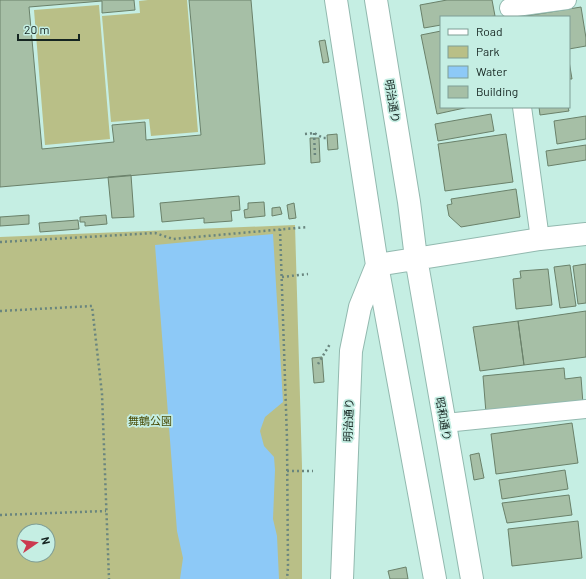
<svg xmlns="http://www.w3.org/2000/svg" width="586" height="579" font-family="Barlow,'Noto Sans JP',sans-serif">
<rect width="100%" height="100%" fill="#c5eee3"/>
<path fill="#b9bf87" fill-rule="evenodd" d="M 148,0 L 187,0 L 198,132 L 151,136 L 149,119 L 111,122 L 102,16 L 140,13 L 139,1 Z
M 99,5 L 110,139 L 45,145 L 34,10 Z
M 295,225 L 302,466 L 302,579 L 0,579 L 0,237 ZM 24,531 L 48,531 L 48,555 L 24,555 Z"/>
<path fill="#8dc9f7" d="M 273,234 L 283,402 L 265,417 L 260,431 L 264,446 L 274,457 L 275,470 L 273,519 L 277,536 L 279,579 L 180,579 L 183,558 L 177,531 L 155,245 Z"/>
<path fill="#a6bfa6" stroke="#6a816a" d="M 0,0 L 134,0 L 135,10 L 102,13 L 102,1 L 29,7 L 42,149 L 114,142 L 112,125 L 145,122 L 146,140 L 201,135 L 189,0 L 251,0 L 265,164 L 0,187 Z
M 447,0 L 492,0 L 495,16 L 488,17 L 441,17 L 441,25 L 424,28 L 420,5 Z
M 581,7 L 586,38 L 586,46 L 569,49 L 569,17 L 526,17 L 526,16 Z
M 441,31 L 441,107 L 469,107 L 437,114 L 421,35 Z
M 325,40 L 329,62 L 323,63 L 319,41 Z
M 569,61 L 572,79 L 569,79 Z
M 539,107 L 568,107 L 569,111 L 540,115 Z
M 491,114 L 494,131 L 438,141 L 435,124 Z
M 586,116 L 586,139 L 557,144 L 554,121 Z
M 337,134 L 338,149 L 328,150 L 327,135 Z
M 506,134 L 513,182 L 445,191 L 438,144 Z
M 310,138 L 319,138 L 320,162 L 311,163 Z
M 586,145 L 586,160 L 548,166 L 546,151 Z
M 131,175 L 134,217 L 112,218 L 108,177 Z
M 516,189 L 520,217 L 461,227 L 449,216 L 447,205 L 452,204 L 451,199 Z
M 239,196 L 240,210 L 231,211 L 232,221 L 204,223 L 204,218 L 162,222 L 160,203 Z
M 264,202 L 265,216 L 245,218 L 244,210 L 248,209 L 248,203 Z
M 294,203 L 296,218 L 289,219 L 287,205 Z
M 280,207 L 282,214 L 272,216 L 272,208 Z
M 29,215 L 29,224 L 0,226 L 0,217 Z
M 106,215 L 107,224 L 85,226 L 85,222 L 80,222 L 80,217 Z
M 78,220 L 79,229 L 40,232 L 39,223 Z
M 586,264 L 586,303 L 578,304 L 573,266 Z
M 570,265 L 576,306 L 560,308 L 554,267 Z
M 548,269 L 552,305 L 516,309 L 513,279 L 521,278 L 520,271 Z
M 586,311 L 586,357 L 524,365 L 518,321 Z
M 518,321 L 524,365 L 480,371 L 473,327 Z
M 322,357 L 324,382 L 314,383 L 312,358 Z
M 564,368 L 565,379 L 581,377 L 583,404 L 486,413 L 483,376 Z
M 572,423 L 578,463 L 496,474 L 491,434 Z
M 479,453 L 484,478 L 474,480 L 470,455 Z
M 565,470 L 568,489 L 502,499 L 499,480 Z
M 569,495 L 572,515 L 507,523 L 502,503 Z
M 578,521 L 582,558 L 512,566 L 508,529 Z
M 406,567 L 408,579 L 390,579 L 388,571 Z"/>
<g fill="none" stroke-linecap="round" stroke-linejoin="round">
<g stroke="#92b9af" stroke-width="20">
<path id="minor" d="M 509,8 L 567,0
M 522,107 L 540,239
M 445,423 L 586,409"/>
</g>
<g stroke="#92b9af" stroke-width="24">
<path id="tertiary" d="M 336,0 L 377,265 L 435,579
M 376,0 L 409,202 L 416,258 L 472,579
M 377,265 L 540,239 L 586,234
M 342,579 L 351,351 L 360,307 L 377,265"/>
</g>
<path stroke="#69857e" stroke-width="2.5" stroke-dasharray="2 3" stroke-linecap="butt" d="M 314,133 L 315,157
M 305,134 L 314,133 L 323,138 L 328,138
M 280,229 L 287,439 L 288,567 L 287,579
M 0,242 L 155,233 L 173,239 L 308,227
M 282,277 L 308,274
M 0,311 L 92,306 L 102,394 L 109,579
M 318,364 L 330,344
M 287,471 L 313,471
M 0,515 L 106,511"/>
<use href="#minor" stroke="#fff" stroke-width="18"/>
<use href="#tertiary" stroke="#fff" stroke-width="22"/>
</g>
<g text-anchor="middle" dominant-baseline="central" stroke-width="3.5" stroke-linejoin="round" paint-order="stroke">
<g font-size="11" fill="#152521" stroke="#c5eee3">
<text transform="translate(393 101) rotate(81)">明治通り</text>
<text transform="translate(444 419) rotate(80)">昭和通り</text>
<text transform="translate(348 420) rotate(-88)">明治通り</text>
</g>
<g font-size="11" fill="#4a4e0a" stroke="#c5eee3">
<text x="150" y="420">舞鶴公園</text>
</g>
</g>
<rect x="440" y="16" width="130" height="92" fill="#c5eee3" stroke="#7f9e95"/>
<rect x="448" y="29" width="20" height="6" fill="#ffffff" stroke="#7f9e95"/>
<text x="476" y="36" font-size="12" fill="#152521">Road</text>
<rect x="448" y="46" width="20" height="12" fill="#b9bf87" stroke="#7f9e95"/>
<text x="476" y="56" font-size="12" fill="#152521">Park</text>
<rect x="448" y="66" width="20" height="12" fill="#8dc9f7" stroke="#7f9e95"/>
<text x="476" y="76" font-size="12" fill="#152521">Water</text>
<rect x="448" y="86" width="20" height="12" fill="#a6bfa6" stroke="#7f9e95"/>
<text x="476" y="96" font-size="12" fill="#152521">Building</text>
<g transform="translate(36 543) rotate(77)"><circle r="19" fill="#c5eee3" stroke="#7f9e95"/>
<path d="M0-3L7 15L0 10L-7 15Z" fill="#cb3a50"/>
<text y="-6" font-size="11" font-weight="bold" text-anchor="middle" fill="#152521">N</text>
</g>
<path d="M18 34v6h61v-6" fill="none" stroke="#152521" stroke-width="2"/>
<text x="24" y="34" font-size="12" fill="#152521" stroke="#c5eee3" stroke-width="3" paint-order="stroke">20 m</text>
</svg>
